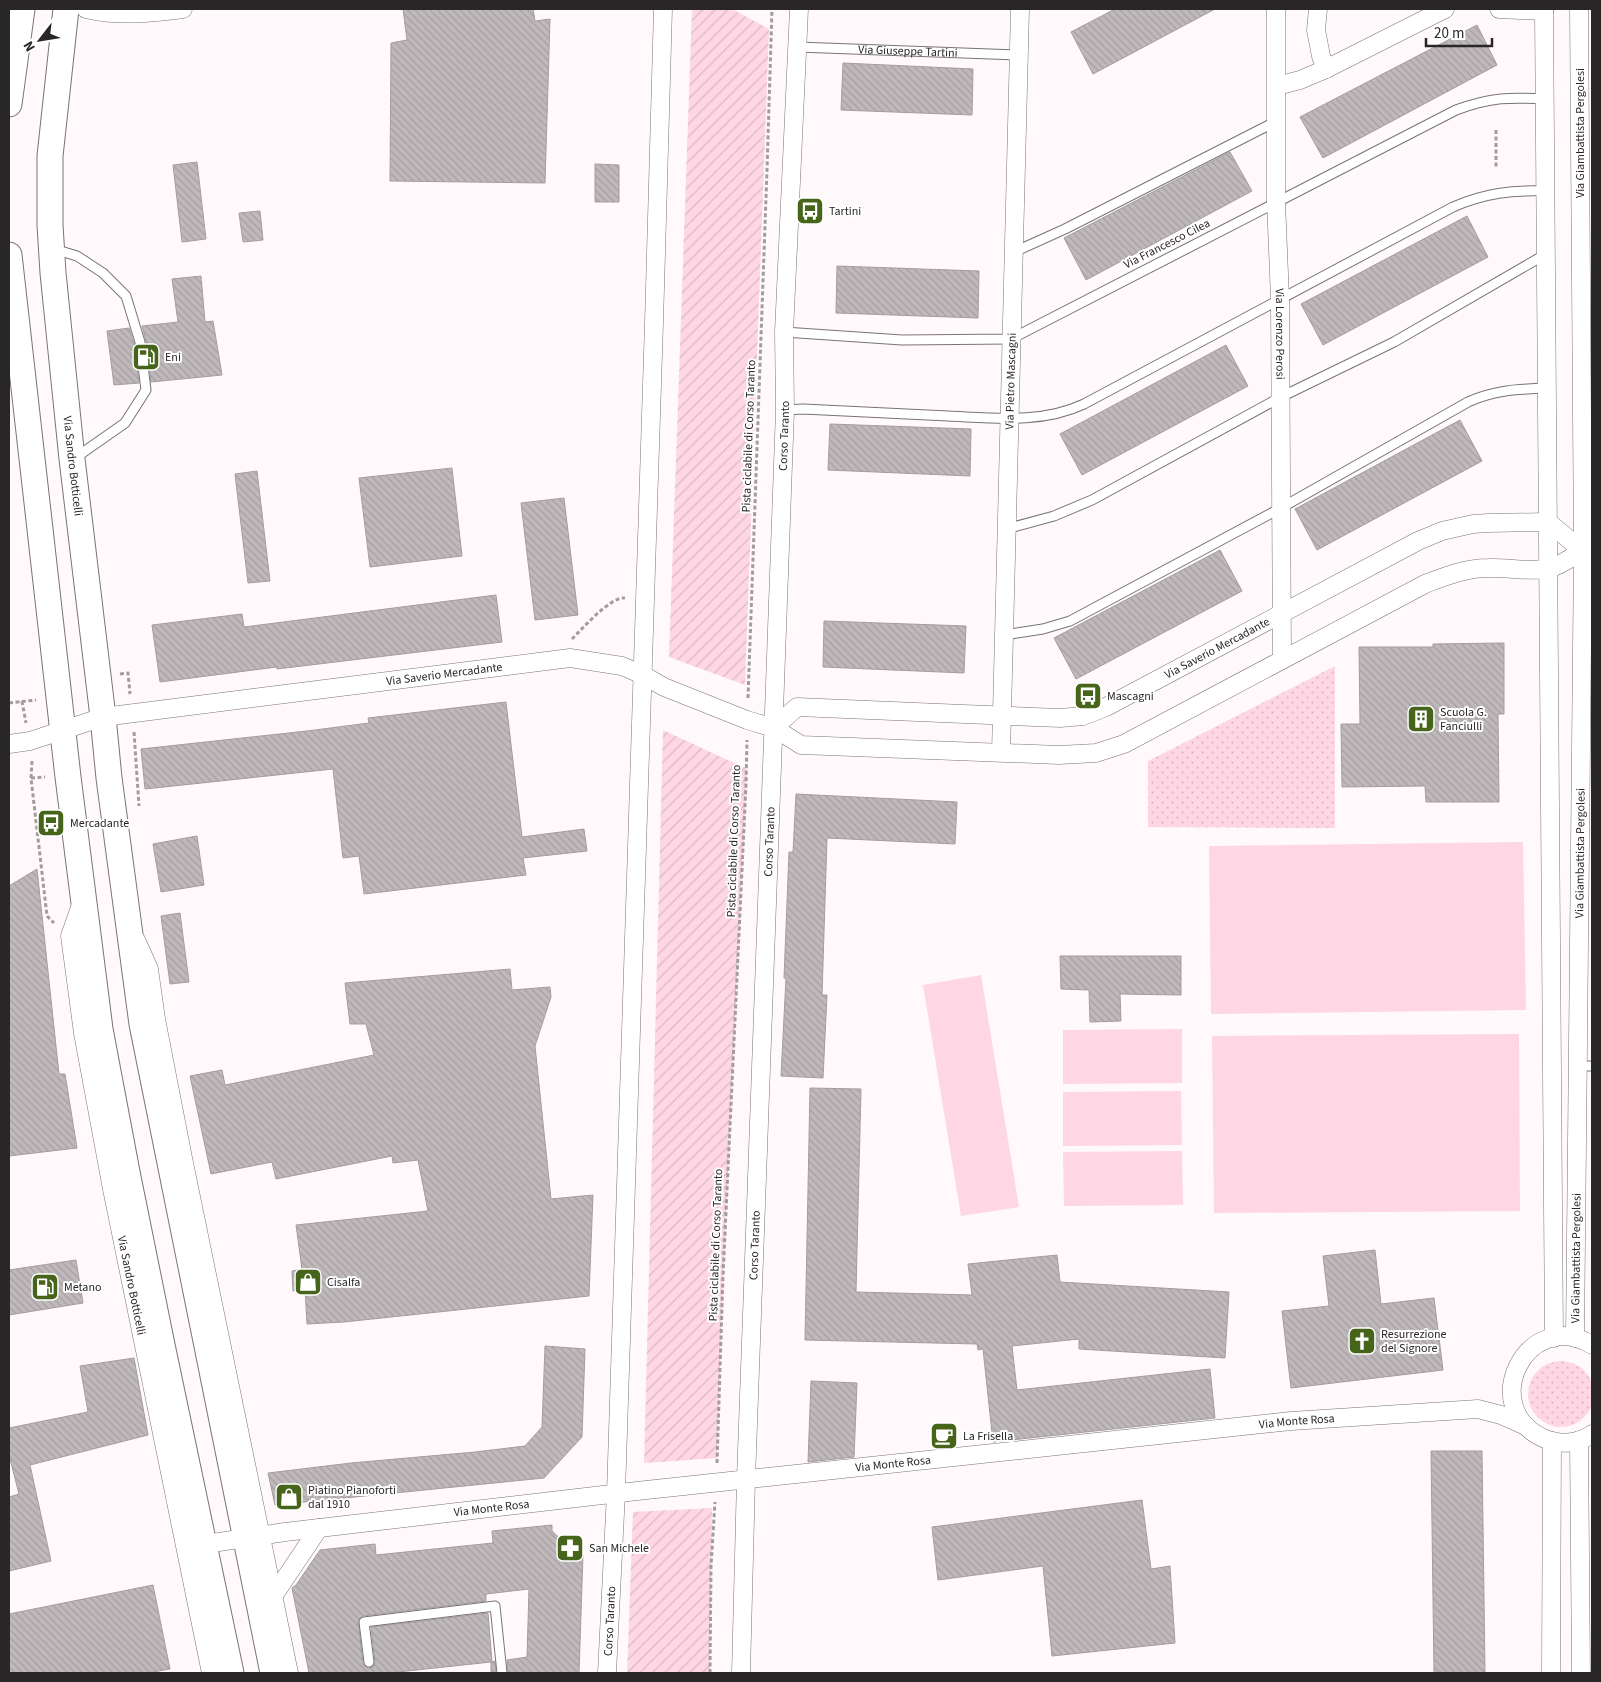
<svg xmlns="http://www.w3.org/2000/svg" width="1601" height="1682" font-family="'Source Sans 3',sans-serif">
<defs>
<pattern id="grass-dots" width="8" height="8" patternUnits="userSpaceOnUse" patternTransform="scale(1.25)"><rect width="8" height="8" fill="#ffd7e4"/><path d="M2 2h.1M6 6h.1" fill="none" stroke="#dbb8c4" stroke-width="1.8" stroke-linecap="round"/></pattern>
<pattern id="garden-furrows" width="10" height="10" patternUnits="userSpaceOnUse" patternTransform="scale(1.25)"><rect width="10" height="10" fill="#ffd7e4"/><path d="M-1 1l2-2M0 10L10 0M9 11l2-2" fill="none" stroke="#dbb8c4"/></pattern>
<pattern id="building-back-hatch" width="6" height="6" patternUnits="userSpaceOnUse" patternTransform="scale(1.25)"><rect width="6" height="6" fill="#bfb9bb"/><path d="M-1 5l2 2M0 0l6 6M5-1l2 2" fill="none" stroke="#a49fa1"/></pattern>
</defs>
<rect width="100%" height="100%" fill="#fff9fb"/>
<path fill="url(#grass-dots)" d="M 1335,666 L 1335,828 L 1148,827 L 1148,761 Z
M1528 1394a33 33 0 1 1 66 0a33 33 0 1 1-66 0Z"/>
<path fill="url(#garden-furrows)" d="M 692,9 L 732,9 L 769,29 L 745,685 L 669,657 Z
M 663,730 L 747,769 L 723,1276 L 717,1458 L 644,1463 Z
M 712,1508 L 710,1673 L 627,1673 L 633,1512 Z"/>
<path fill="#ffd7e4" d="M 1523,842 L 1526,1010 L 1211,1014 L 1209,846 Z
M 981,975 L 1019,1207 L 961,1216 L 923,985 Z
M 1182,1029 L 1182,1083 L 1063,1084 L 1063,1030 Z
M 1519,1034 L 1520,1211 L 1214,1213 L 1212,1036 Z
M 1181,1091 L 1182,1145 L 1063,1146 L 1063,1092 Z
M 1182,1151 L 1183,1205 L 1064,1206 L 1063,1152 Z"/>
<path fill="url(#building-back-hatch)" stroke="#a39d9f" d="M 403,9 L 533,9 L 535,21 L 550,19 L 545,183 L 390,181 L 391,43 L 407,40 Z
M 1115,9 L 1215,9 L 1093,74 L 1071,32 Z
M 1477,25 L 1497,65 L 1323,158 L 1300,117 Z
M 843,63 L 973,69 L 972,115 L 841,110 Z
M 1230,152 L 1252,191 L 1086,280 L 1064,238 Z
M 197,162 L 206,239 L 182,242 L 173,165 Z
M 595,164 L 619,165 L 619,202 L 595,202 Z
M 260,211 L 263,240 L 243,242 L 239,213 Z
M 1467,216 L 1488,257 L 1323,345 L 1301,304 Z
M 837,266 L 979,271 L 978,318 L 836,313 Z
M 201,276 L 205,322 L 213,321 L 222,375 L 151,382 L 146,341 L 142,326 L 178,322 L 172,279 Z
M 129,328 L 134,343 L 139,383 L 114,385 L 107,331 Z
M 1226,345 L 1248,386 L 1082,475 L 1060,434 Z
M 1460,420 L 1482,461 L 1317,550 L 1295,509 Z
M 830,424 L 971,429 L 970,476 L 828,470 Z
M 452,468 L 462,556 L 370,567 L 359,478 Z
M 257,471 L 270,581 L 248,583 L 235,474 Z
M 564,498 L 578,615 L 535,620 L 521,503 Z
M 1220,550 L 1242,591 L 1076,679 L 1054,638 Z
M 496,595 L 502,642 L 277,669 L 277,667 L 160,682 L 152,625 L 242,614 L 244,627 Z
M 824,621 L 966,626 L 964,673 L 823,667 Z
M 1504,643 L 1504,714 L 1498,714 L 1499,802 L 1426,802 L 1425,786 L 1342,787 L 1341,724 L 1360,724 L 1359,647 L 1433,647 L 1433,644 Z
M 506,702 L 522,837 L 584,829 L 587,851 L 523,858 L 526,875 L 364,894 L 359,856 L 343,858 L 333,769 L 145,789 L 141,749 L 307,731 L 369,723 L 368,718 Z
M 796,794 L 957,802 L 955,844 L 827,838 L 822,995 L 827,995 L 823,1078 L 781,1076 L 786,978 L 784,978 L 789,852 L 793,852 Z
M 197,836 L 204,885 L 161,892 L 153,844 Z
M 37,869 L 59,1074 L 65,1074 L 77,1148 L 9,1156 L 9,886 Z
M 180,913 L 189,982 L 170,984 L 161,916 Z
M 1060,956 L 1181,956 L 1181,995 L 1120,994 L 1121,1021 L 1090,1022 L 1089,990 L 1061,989 Z
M 510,969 L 512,990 L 550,987 L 551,997 L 535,1046 L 551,1199 L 593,1195 L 589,1296 L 344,1322 L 307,1324 L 305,1289 L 293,1291 L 292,1271 L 302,1269 L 296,1225 L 428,1211 L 418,1160 L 393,1163 L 392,1156 L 276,1179 L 272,1162 L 211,1174 L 190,1076 L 222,1070 L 225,1085 L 374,1055 L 366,1024 L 350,1024 L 345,983 Z
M 810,1088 L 861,1089 L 856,1292 L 972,1295 L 968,1264 L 1057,1255 L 1060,1282 L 1229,1292 L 1225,1358 L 1079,1349 L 1079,1339 L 1012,1346 L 1017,1390 L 1210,1369 L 1215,1418 L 993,1442 L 983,1349 L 978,1350 L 977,1344 L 805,1340 Z
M 1375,1250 L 1381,1304 L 1434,1298 L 1443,1370 L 1291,1388 L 1282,1311 L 1329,1306 L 1323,1256 Z
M 76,1260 L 83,1303 L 9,1315 L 9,1270 Z
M 545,1346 L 585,1349 L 582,1437 L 544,1478 L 275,1505 L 268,1473 L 351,1463 L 475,1452 L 525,1446 L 542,1427 Z
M 134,1358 L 148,1435 L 30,1465 L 51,1561 L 9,1571 L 9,1497 L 19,1494 L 9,1455 L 9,1428 L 88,1412 L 80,1366 Z
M 811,1381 L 857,1383 L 854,1457 L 808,1462 Z
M 1431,1451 L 1482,1451 L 1485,1673 L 1434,1673 Z
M 1142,1500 L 1151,1569 L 1170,1566 L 1175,1643 L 1052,1656 L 1043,1566 L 938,1580 L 932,1527 Z
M 552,1525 L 552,1531 L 577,1554 L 583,1555 L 579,1673 L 508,1673 L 507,1660 L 527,1657 L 529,1589 L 486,1594 L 486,1601 L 363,1616 L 358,1620 L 363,1663 L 364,1666 L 369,1668 L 373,1667 L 375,1662 L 371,1627 L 488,1613 L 492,1662 L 495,1661 L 496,1673 L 491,1673 L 491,1662 L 389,1673 L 309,1673 L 292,1588 L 296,1585 L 320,1550 L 375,1544 L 376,1555 L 493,1543 L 492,1531 Z
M 153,1585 L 170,1669 L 148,1673 L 9,1673 L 9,1614 Z"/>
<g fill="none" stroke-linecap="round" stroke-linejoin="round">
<g stroke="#797375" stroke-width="11">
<g id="lane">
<path id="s1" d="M 797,47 L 1019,55"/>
<path d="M 54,249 L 77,256 L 103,273 L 126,296 L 140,342 L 146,390 L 125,423 L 75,458"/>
<path d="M 1014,252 L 1065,229 L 1277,121"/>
<path d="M 784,332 L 902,340 L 1011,339 L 1456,110 C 1491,97 1510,97 1546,99"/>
<path d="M 785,410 L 803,409 C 852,411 900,414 948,416 C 993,418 1042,424 1084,404 L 1453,207 C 1485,193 1512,190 1546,191"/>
<path d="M 1006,529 L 1054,516 L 1092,500 L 1281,397 L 1394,342 L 1546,254"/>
<path d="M 1004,635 L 1043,629 L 1070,621 L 1281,508 L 1468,402 C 1494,390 1519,389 1547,388"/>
<path d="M 1578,1066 L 1592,1066"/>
<path d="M 369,1662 L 364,1622 L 495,1606 L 502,1673"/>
</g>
</g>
<g stroke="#797375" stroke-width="19">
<g id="street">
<path d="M 86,9 C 119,17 150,13 183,9"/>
<path id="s2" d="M 1276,9 L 1276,202 L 1280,298 L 1282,659"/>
<path d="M 1318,9 L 1316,30 L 1321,56 L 1326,69 L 1445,9"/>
<path d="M 1499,9 L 1544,11"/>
<path d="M 1544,9 L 1554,1338"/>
<path d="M 1277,86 L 1300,80 L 1326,69"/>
<path id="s3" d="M 774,728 L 797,707 L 1060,718 L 1083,716 L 1106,707 L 1418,541 L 1442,531 L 1473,524 L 1489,523 L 1548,522 L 1583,551"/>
<path id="s4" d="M 9,744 L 30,741 L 103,717 L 570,658 L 622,666 L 643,675 L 664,687 L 747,720 L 774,728 L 801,745 L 1059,755 L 1096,753 L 1124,744 L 1425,584 C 1446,576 1466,568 1488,568 C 1507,567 1528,572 1546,569 C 1560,568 1574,552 1592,550"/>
<path id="s5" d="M 1001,752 L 1020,9"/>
<path id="s6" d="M 82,902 L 70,936 L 83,1033 L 112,1189 L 211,1673"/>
<path d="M 136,940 L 149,969 L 156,1019 L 183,1158 L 289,1673"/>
<path id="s7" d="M 1575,1338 L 1583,551 L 1579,9"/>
<path d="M 1592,1345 C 1526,1305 1474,1412 1548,1440 C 1562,1445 1580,1443 1592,1434"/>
<path d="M 1579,1440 L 1581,1673"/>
<path id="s8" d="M 186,1547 L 285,1532 L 637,1491 L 1291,1421 L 1478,1409 L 1501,1415 L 1526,1426"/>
<path d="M 274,1595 L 319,1528"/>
<path id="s9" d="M 607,1673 L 616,1493 L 654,323 L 663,9"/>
<path id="s10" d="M 741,1673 L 746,1479 L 785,410 L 784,332 L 799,9"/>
<path d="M 1551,1673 L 1552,1441"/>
</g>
</g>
<g stroke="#797375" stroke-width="27">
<g id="secondary">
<path id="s11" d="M 66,9 L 50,156 L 50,225 L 53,273 L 72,459 L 103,717 L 109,778 L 142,1024 L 273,1673"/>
<path d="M 9,104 L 22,9"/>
<path d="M 9,255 L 68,777 L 100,1029 L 127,1172 L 162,1345 L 231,1673"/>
</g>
</g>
<path stroke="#a19d9e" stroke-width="3" stroke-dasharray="4 2.5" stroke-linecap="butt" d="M 1496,130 L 1496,169
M 572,639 C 583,628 611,596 625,598
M 120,674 L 128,673 L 130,694
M 748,698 L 767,170 L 772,9
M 22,701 L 26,723
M 9,703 L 36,700
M 134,732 L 139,806
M 32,761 L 31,778 L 47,916 L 54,923
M 31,778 L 45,777
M 717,1463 L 723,1276 L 746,784 L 747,740
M 710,1673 L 711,1566 L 715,1502"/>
<use href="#lane" stroke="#fff" stroke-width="9"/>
<use href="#street" stroke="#fff" stroke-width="18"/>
<use href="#secondary" stroke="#fff" stroke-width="25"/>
</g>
<defs>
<g id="bus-square" transform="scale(1.4375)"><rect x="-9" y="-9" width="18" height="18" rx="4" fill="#47651a" stroke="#fff"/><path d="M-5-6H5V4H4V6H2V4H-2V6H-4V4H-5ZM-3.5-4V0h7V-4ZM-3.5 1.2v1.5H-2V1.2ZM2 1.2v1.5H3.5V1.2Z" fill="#fff"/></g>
<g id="fuel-square" transform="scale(1.4375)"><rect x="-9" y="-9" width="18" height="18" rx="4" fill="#47651a" stroke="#fff"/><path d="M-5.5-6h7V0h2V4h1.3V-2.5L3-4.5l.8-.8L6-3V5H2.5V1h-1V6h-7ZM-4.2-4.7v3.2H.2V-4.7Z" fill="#fff"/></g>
<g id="building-square" transform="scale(1.4375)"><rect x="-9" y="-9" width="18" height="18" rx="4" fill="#47651a" stroke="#fff"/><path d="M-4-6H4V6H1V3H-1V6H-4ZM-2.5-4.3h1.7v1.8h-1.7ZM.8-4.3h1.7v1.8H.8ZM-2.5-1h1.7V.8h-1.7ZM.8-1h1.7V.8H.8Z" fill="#fff"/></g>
<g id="shop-square" transform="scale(1.4375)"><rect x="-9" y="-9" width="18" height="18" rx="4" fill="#47651a" stroke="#fff"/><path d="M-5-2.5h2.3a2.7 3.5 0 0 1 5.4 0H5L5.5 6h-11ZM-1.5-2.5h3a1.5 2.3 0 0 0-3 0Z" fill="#fff"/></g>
<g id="church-square" transform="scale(1.4375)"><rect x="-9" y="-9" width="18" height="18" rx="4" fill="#47651a" stroke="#fff"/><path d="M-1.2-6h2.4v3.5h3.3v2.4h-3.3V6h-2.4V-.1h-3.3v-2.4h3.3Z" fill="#fff"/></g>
<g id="cafe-square" transform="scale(1.4375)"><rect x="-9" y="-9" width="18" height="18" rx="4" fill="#47651a" stroke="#fff"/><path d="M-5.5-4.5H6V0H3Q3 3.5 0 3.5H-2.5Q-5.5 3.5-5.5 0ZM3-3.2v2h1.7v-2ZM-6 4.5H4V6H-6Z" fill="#fff"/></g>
<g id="pharmacy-square" transform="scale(1.4375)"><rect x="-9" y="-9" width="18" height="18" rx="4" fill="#47651a" stroke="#fff"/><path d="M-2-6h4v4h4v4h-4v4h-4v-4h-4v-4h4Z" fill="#fff"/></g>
</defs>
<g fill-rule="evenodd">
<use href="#bus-square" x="810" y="211"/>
<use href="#fuel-square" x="146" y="357"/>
<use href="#bus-square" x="1088" y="696"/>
<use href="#building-square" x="1421" y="719"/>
<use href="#bus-square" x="51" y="823"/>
<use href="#shop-square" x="308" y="1282"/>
<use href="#fuel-square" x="45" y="1287"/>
<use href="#church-square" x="1362" y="1341"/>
<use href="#cafe-square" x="944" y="1436"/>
<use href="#shop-square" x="289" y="1497"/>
<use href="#pharmacy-square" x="570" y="1548"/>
</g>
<g text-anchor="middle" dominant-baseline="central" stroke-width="4" stroke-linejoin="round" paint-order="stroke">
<g font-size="12" fill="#292627" stroke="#fff">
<text stroke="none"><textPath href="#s1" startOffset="111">Via Giuseppe Tartini</textPath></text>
<text transform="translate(1580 133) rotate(-90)">Via Giambattista Pergolesi</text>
<text transform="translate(1167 244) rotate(-27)">Via Francesco Cilea</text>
<text stroke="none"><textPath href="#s2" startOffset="325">Via Lorenzo Perosi</textPath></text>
<text stroke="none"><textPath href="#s5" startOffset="371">Via Pietro Mascagni</textPath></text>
<text transform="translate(749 436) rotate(-88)">Pista ciclabile di Corso Taranto</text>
<text stroke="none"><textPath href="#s10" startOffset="1238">Corso Taranto</textPath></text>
<text stroke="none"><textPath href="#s11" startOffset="459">Via Sandro Botticelli</textPath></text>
<text stroke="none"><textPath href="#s3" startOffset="468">Via Saverio Mercadante</textPath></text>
<text stroke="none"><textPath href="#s4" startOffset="442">Via Saverio Mercadante</textPath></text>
<text transform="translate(734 841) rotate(-88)">Pista ciclabile di Corso Taranto</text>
<text stroke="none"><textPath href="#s10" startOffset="832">Corso Taranto</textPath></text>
<text stroke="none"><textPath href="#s7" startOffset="485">Via Giambattista Pergolesi</textPath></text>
<text transform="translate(716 1245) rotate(-88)">Pista ciclabile di Corso Taranto</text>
<text stroke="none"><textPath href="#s10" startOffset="428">Corso Taranto</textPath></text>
<text stroke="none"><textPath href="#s7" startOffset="80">Via Giambattista Pergolesi</textPath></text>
<text stroke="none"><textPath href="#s6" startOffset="391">Via Sandro Botticelli</textPath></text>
<text stroke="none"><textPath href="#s8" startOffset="1118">Via Monte Rosa</textPath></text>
<text stroke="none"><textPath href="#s8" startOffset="712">Via Monte Rosa</textPath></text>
<text stroke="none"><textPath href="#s8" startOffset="308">Via Monte Rosa</textPath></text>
<text stroke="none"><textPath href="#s9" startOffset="52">Corso Taranto</textPath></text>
</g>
<g font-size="12" fill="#292627" stroke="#fff" text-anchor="start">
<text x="829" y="211">Tartini</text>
<text x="165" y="357">Eni</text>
<text x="1107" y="696">Mascagni</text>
<text x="1440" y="712">Scuola G.<tspan x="1440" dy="14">Fanciulli</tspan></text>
<text x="70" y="823">Mercadante</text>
<text x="327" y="1282">Cisalfa</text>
<text x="64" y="1287">Metano</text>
<text x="1381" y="1334">Resurrezione<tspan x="1381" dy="14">del Signore</tspan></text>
<text x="963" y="1436">La Frisella</text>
<text x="308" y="1490">Piatino Pianoforti<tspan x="308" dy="14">dal 1910</tspan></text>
<text x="589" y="1548">San Michele</text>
</g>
</g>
<rect width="1601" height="1682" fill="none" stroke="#292627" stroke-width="20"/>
<g transform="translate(40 40) rotate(239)" stroke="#ffffff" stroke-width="4" paint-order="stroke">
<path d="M0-4L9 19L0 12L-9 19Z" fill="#292627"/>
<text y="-8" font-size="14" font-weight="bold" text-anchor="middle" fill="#292627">N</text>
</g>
<path d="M1426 38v8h66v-8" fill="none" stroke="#292627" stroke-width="2.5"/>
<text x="1434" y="38" font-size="15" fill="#292627" stroke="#ffffff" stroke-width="4" paint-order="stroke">20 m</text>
</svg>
